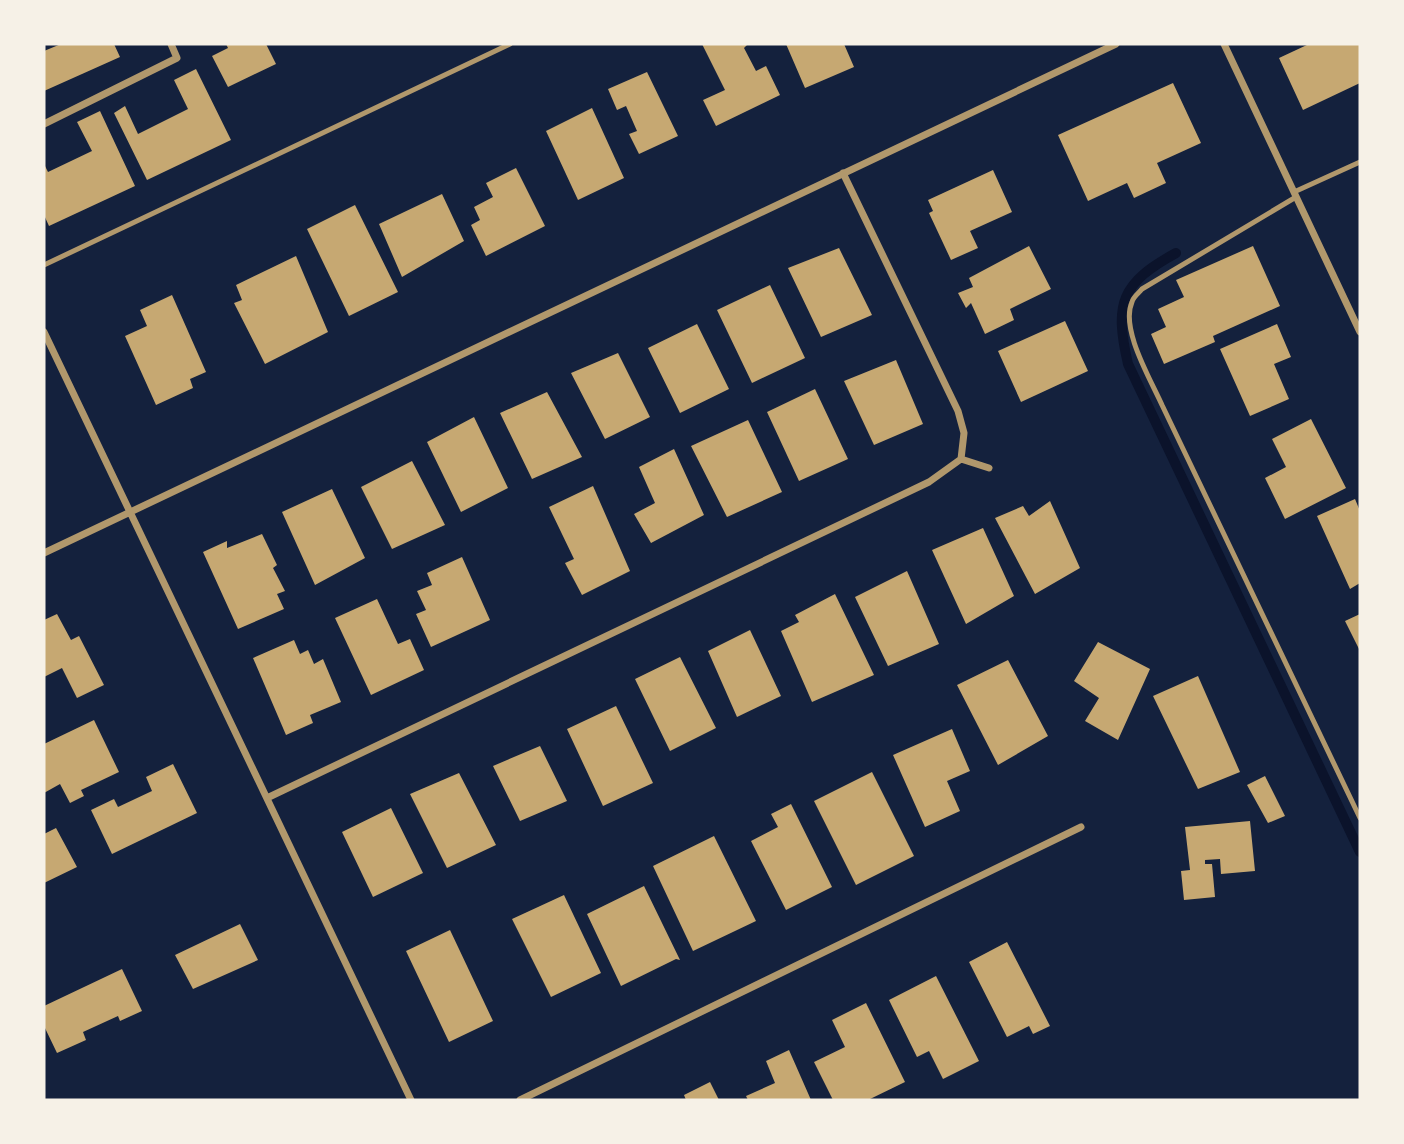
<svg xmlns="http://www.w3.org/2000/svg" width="1404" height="1144" font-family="Mulish,sans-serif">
<rect width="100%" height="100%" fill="#14213d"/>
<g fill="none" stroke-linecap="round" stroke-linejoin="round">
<path stroke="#0b132b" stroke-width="10" d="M 1176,253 C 1121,283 1114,303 1128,364 L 1360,852"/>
</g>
<path fill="#c6a872" d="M 61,44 L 114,44 L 120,57 L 44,91 L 44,51 Z
M 226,44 L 266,44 L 276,64 L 228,87 L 212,56 L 228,48 Z
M 702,44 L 748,44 L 744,48 L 756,71 L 766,66 L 780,95 L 716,126 L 703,100 L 725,90 Z
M 786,44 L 844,44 L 854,67 L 805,88 Z
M 1309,44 L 1360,44 L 1360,83 L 1303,110 L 1279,58 Z
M 196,69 L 231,140 L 147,180 L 114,113 L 125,106 L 138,134 L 188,109 L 174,80 Z
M 647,72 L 678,136 L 639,154 L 629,134 L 637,131 L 626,106 L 617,110 L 608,89 Z
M 1173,83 L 1201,143 L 1157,163 L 1166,183 L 1134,198 L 1127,183 L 1088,201 L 1058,135 Z
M 592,108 L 624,178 L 578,200 L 546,131 Z
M 100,111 L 135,186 L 49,226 L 44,215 L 44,164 L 48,172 L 92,151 L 77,122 Z
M 516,168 L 545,226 L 486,256 L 471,225 L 480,220 L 474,207 L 493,197 L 486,183 Z
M 993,170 L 1012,212 L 970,231 L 978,248 L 951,260 L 929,213 L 933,211 L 928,200 Z
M 442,194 L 464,241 L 402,277 L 379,224 Z
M 355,205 L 398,292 L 349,316 L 307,229 Z
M 1029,246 L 1051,289 L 1010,309 L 1014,320 L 985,334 L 971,303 L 966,308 L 958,293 L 973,287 L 969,278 Z
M 1253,246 L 1280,306 L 1213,336 L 1215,342 L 1164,364 L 1151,334 L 1166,327 L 1158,309 L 1184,297 L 1176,280 Z
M 839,248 L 872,315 L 821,337 L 788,268 Z
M 296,256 L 328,332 L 265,364 L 234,303 L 242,300 L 236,285 Z
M 770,285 L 805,358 L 752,383 L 717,310 Z
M 172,295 L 206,372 L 190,379 L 193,388 L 156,405 L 125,336 L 147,326 L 140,310 Z
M 1065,321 L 1088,371 L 1021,402 L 998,351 Z
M 697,324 L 729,389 L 680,413 L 648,348 Z
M 1277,324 L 1291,357 L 1274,364 L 1289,399 L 1250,416 L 1220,349 Z
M 618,353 L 650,417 L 605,439 L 571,373 Z
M 896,360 L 923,424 L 874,445 L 844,381 Z
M 815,389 L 848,459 L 799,481 L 767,412 Z
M 547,392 L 582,457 L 532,479 L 500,413 Z
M 474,417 L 508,488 L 461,512 L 427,442 Z
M 1311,419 L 1346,488 L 1285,519 L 1265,478 L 1286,467 L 1272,439 Z
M 748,420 L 782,492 L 727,517 L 691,446 Z
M 674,449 L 704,515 L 651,543 L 634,514 L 655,503 L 639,467 Z
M 412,461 L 445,525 L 392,549 L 361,487 Z
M 593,486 L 630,571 L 582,595 L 565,563 L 574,559 L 549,507 Z
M 332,489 L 365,558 L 315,585 L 282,512 Z
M 1355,499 L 1360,511 L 1360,583 L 1350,589 L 1317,516 Z
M 1050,501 L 1080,568 L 1035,594 L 995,518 L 1023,506 L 1029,516 Z
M 983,528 L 1014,596 L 966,624 L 932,550 Z
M 262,534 L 277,565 L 273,568 L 285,591 L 277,594 L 284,609 L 238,629 L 203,552 L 227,541 L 227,548 Z
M 462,557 L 490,620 L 431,647 L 416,614 L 426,610 L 417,591 L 432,585 L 427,573 Z
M 907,571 L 939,644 L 888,666 L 855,597 Z
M 835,594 L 874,675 L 812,702 L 781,631 L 799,622 L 795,615 Z
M 377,599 L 398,644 L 410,639 L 424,670 L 371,695 L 335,618 Z
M 57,614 L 71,640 L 79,636 L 104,685 L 77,698 L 62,668 L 44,677 L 44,620 Z
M 1360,614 L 1360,651 L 1345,621 Z
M 750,630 L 781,696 L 737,717 L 708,651 Z
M 294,640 L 300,654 L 308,650 L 314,664 L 323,659 L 341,702 L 310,715 L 313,723 L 286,735 L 253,658 Z
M 1098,642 L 1150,669 L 1118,740 L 1085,721 L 1099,698 L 1074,681 Z
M 680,657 L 716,728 L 670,751 L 635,679 Z
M 1008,660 L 1048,736 L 998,765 L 957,685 Z
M 1198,676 L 1240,772 L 1198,789 L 1153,696 Z
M 616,706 L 653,783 L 603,806 L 567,729 Z
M 94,720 L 119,772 L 81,790 L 84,796 L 70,803 L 60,784 L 44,793 L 44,744 Z
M 952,729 L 970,771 L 947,781 L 960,811 L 925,827 L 893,755 Z
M 540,746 L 567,801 L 520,821 L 493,766 Z
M 173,764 L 197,813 L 112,854 L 91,810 L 114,799 L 118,807 L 152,791 L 146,777 Z
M 872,772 L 914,856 L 856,885 L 814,801 Z
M 459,773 L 496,845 L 447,868 L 410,794 Z
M 1265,776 L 1285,816 L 1268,823 L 1247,785 Z
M 791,804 L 832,887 L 786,910 L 751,841 L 778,827 L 771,814 Z
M 391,808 L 423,873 L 373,897 L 342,832 Z
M 1250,821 L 1255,871 L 1221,874 L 1220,859 L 1205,860 L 1205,864 L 1212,864 L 1215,897 L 1184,900 L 1181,871 L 1190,870 L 1185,827 Z
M 56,828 L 77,867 L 44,883 L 44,834 Z
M 714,836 L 756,921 L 693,951 L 653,866 Z
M 644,886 L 680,960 L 676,959 L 621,986 L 587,914 Z
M 564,895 L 601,973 L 551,997 L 512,919 Z
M 240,924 L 258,960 L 193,989 L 175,955 Z
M 450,930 L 493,1021 L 449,1042 L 406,951 Z
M 1007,942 L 1050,1026 L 1033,1034 L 1029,1026 L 1007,1037 L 969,962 Z
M 122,969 L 142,1011 L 120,1021 L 118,1016 L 83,1032 L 86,1040 L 57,1053 L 44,1026 L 44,1006 Z
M 936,976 L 979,1061 L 943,1079 L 929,1051 L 917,1057 L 889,1000 Z
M 866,1003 L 905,1082 L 868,1100 L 833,1100 L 814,1062 L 845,1047 L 832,1020 Z
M 789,1050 L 811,1100 L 748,1100 L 746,1096 L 775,1083 L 766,1061 Z
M 710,1082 L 719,1100 L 686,1100 L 684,1095 Z"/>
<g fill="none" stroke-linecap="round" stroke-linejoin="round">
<path stroke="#b1986c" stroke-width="5" d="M 1294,192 L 1360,162
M 1296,197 L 1142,289 C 1139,293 1133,297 1132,302 C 1120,329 1151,380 1162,405 L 1360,818
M 44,265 L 510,44"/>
<path stroke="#b1986c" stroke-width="7" d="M 1224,44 L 1360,332
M 44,124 L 177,58 L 171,44
M 843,173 L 958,411 L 964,433 L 961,459
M 44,332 L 411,1100
M 961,459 L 989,468
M 44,553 L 1116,44
M 267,798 L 929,482 L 961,459
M 520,1100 L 1081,827"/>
</g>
<rect width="1404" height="1144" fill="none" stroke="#f6f1e7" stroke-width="91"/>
</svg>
